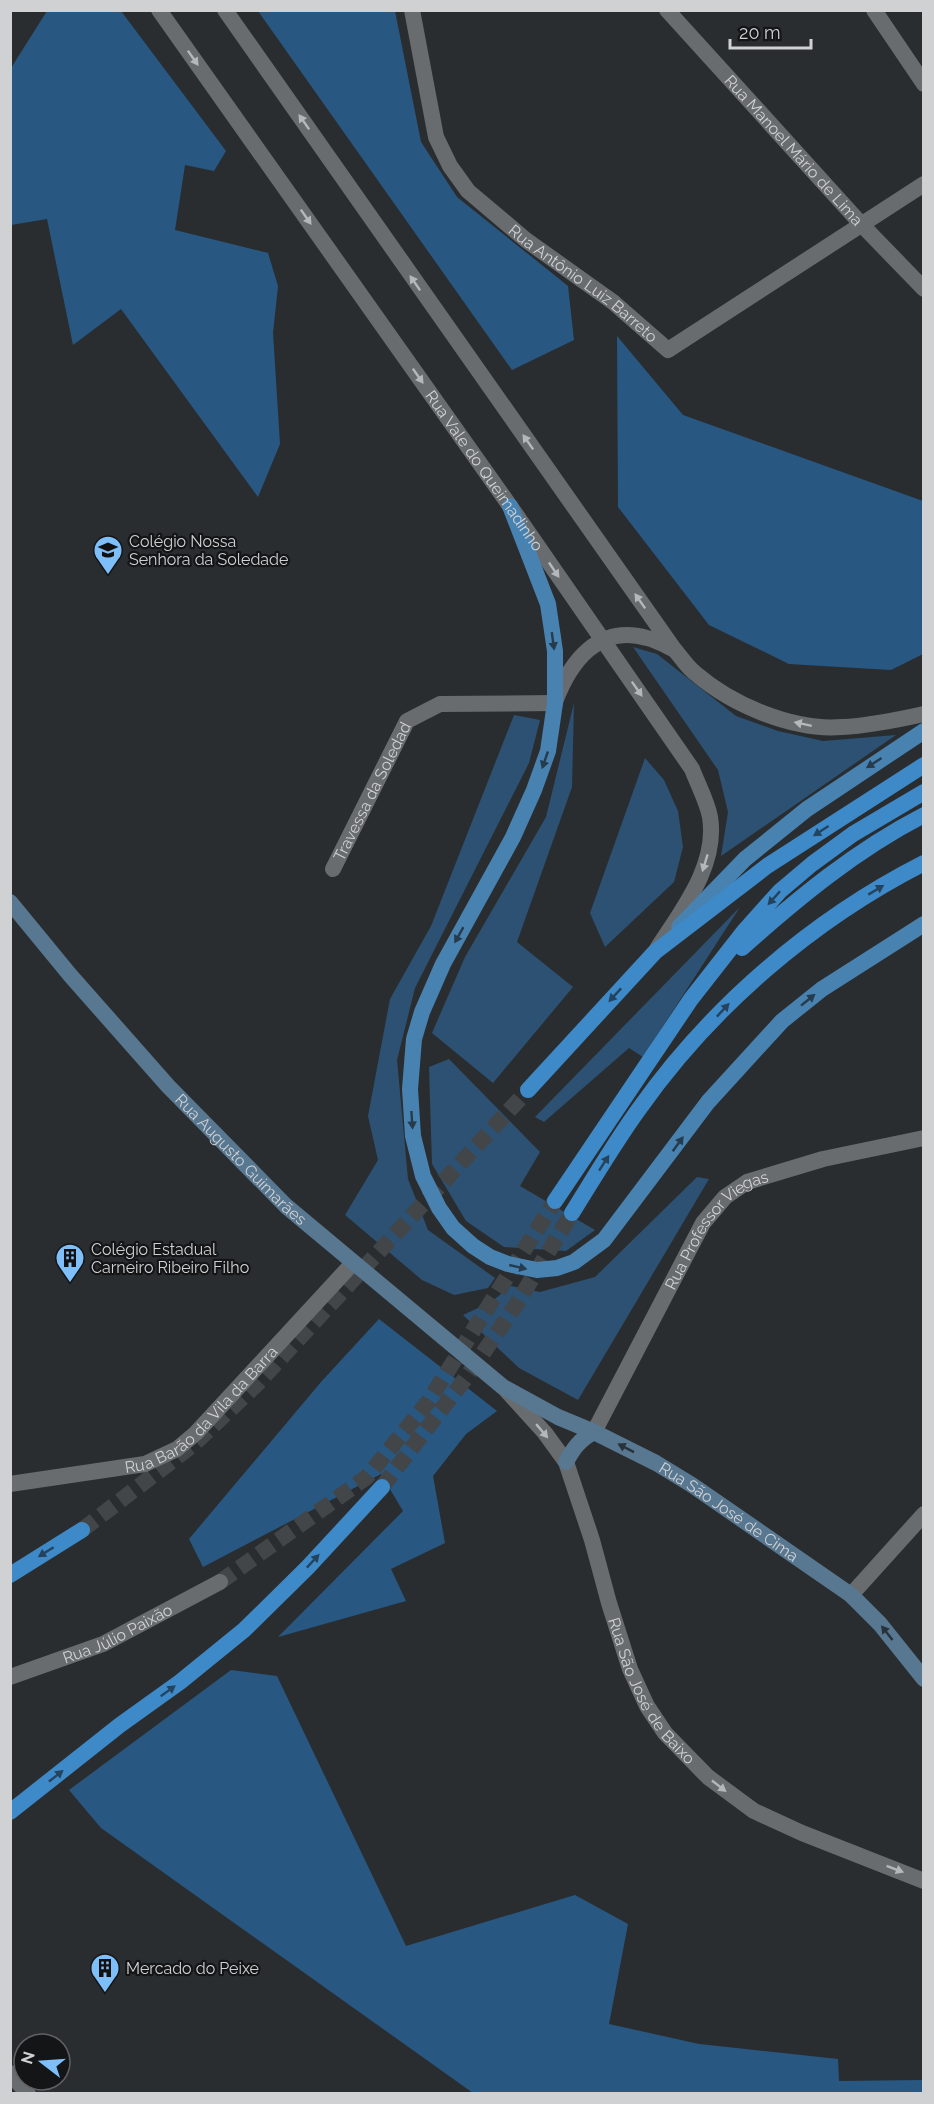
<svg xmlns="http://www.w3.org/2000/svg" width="934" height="2104" font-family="Raleway,sans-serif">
<rect width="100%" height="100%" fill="#2a2d30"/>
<path fill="#2c5173" d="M 633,647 L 657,654 L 736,716 L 778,731 L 823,741 L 896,735 L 721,856 L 728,812 L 718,770 Z
M 574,703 L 572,787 L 517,942 L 573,987 L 493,1083 L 432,1033 L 465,957 L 546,817 Z
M 514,715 L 540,720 L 529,763 L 415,988 L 397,1060 L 408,1179 L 428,1230 L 495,1278 L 488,1288 L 454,1295 L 422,1280 L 345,1215 L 378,1160 L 368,1116 L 390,999 L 431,926 Z
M 645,758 L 664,780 L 678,811 L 683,847 L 674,882 L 605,947 L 590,913 Z
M 740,907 L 643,1057 L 629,1048 L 544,1122 L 535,1117 Z
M 449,1059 L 540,1152 L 520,1186 L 595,1230 L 566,1251 L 504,1247 L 466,1221 L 432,1164 L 429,1067 Z
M 697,1177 L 709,1179 L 578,1400 L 519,1368 L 463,1315 L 491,1302 L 511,1286 L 540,1292 L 595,1277 Z"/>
<path fill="#285882" d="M 47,11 L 121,11 L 226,151 L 214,171 L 185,165 L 175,230 L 268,253 L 278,286 L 273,333 L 280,444 L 258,497 L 121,309 L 73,345 L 47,219 L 11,225 L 11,68 Z
M 258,11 L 395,11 L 421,142 L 457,197 L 568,286 L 574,340 L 512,370 Z
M 617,336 L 683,415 L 923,501 L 923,654 L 891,670 L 789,664 L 709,625 L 618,507 Z
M 379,1319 L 497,1411 L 466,1434 L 433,1476 L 445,1543 L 391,1569 L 406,1601 L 278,1637 L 403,1511 L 381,1474 L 203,1567 L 189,1539 L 321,1382 Z
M 231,1670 L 277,1676 L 406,1946 L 575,1895 L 628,1924 L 609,2024 L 699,2044 L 838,2059 L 839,2081 L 923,2080 L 923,2093 L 473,2093 L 101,1828 L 69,1790 Z"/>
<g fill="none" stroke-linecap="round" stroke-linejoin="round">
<path stroke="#434648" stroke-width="16" stroke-dasharray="16 8" stroke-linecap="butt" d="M 382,1487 L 468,1375 L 516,1305 L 572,1213
M 82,1530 L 194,1444 L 257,1384 L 528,1090
M 220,1582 L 367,1477 L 428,1402 L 555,1201"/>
<g stroke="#686c6f" stroke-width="16">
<path id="s1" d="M 412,10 L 436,137 L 450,166 L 468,191 L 526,240 L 613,302 L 668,350 L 924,184"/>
<path id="s2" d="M 667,10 L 862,225 L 924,289"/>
<path d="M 874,10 L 924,84"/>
<path id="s3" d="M 333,869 L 407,721 L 440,704 L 555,703"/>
<path id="s4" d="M 594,1432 L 703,1223 L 725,1197 L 747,1182 L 823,1159 L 924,1138"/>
<path id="s5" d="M 10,1484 L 145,1464 L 177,1449 L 196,1433 L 353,1263"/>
<path d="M 851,1595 L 924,1514"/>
<path id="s6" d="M 10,1677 L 103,1644 L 220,1582"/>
</g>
<g stroke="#686c6f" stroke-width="16">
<path id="s7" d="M 159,10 L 510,506 L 692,769 C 698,785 707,801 710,817 C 718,866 681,911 657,949"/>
<path d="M 225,10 L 674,649 C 681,657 687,667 695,673 C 732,705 793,731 842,727 C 869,726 897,720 924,714"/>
<path d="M 555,702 C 570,662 598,624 647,638 C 656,640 665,645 673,649"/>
<path id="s8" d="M 506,1390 L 545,1433 L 566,1462 L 592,1540 L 609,1603 L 630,1669 L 647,1706 L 665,1733 L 708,1777 L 754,1811 L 802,1833 L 924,1881"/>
<path d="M 10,2073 L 28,2094"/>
</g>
<g stroke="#587790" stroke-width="16">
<path id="s9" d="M 10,902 L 70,975 L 168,1086 L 286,1206 L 503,1387 L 558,1417 L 594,1432 L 656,1463 L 692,1485 L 851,1595 L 880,1624 L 924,1679"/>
<path d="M 566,1462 C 573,1449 580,1439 594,1432"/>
</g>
<path stroke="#4882b1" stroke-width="16" d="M 510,506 L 548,604 L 555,651 L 555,703 L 548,751 L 534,790 L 513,837 L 443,964 L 422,1012 L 414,1039 L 410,1089 L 413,1136 L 423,1176 L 439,1208 L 453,1228 L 473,1246 L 490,1257 L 508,1264 L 537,1270 L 557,1268 L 574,1262 L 604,1240 L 708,1102 L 782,1021 L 822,989 L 924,924
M 679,927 L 745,859 L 807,809 L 924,731"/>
<path stroke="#3e89c7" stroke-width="16" d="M 742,948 C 798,898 856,850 924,815
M 528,1090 L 655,952 L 767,866 L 924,765
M 555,1201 L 691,999 L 745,930 L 780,891 L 812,864 L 853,834 L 924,792
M 572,1213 C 594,1178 615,1142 639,1109 C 711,1007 812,920 924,863
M 10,1575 L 82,1530
M 10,1812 L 120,1725 L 180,1682 L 244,1630 L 308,1567 L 382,1487"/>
</g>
<defs><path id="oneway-solid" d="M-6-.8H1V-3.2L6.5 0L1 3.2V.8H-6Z" transform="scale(1.5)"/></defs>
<g fill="#b5b8ba">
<use href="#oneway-solid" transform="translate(193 58) rotate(55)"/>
<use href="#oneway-solid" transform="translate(304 122) rotate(-125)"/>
<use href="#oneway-solid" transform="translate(306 217) rotate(55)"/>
<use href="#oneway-solid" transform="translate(415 283) rotate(-125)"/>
<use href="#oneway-solid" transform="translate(418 376) rotate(55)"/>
<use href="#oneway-solid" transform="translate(528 442) rotate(-125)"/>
<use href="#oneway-solid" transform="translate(554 570) rotate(56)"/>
<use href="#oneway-solid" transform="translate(640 601) rotate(-125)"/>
<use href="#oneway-solid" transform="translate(637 689) rotate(55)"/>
<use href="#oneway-solid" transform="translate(803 724) rotate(-168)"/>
<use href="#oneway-solid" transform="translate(705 863) rotate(107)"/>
<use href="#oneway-solid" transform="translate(542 1431) rotate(50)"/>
<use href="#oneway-solid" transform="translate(719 1786) rotate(38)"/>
<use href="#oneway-solid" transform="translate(895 1869) rotate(21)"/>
</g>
<g fill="#263b4c">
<use href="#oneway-solid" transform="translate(553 641) rotate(82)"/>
<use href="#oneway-solid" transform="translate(545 760) rotate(109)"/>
<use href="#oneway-solid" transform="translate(874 763) rotate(147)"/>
<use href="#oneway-solid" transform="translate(459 935) rotate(119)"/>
<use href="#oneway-solid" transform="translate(808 1000) rotate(-39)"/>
<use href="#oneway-solid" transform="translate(412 1120) rotate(86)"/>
<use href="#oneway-solid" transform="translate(678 1144) rotate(-54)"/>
<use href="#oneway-solid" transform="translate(518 1267) rotate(13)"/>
</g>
<g fill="#25435d">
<use href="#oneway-solid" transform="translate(821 831) rotate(147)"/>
<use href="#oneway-solid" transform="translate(876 890) rotate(-31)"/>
<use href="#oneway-solid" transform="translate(774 898) rotate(132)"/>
<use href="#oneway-solid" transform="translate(615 995) rotate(133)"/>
<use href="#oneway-solid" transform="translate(723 1010) rotate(-47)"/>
<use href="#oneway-solid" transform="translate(604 1163) rotate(-57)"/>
<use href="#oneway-solid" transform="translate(46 1552) rotate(148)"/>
<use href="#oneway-solid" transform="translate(313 1561) rotate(-47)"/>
<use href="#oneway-solid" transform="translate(168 1691) rotate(-36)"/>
<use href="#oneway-solid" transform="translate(56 1776) rotate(-38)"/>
</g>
<g fill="#28323b">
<use href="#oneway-solid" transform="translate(626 1448) rotate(-153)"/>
<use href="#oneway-solid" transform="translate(887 1633) rotate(-128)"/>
</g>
<defs>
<g id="school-pin" transform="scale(1.5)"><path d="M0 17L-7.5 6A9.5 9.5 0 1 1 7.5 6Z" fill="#7ebef9" stroke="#141516"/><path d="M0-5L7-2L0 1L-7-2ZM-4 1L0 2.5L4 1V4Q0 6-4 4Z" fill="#111"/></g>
<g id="building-pin" transform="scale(1.5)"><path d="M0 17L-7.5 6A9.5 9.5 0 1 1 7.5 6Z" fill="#7ebef9" stroke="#141516"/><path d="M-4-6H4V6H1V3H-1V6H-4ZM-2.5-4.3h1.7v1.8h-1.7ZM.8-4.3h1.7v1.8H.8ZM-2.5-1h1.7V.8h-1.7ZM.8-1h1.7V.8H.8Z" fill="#111"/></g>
</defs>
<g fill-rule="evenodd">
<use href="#school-pin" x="108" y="550"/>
<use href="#building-pin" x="70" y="1258"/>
<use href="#building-pin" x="105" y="1968"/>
</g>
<g text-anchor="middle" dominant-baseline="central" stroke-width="4.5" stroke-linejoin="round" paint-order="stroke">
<g font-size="16" fill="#cfd1d3" stroke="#141516">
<text stroke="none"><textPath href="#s2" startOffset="189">Rua Manoel Mário de Lima</textPath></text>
<text stroke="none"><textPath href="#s1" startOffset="340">Rua Antônio Luiz Barreto</textPath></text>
<text stroke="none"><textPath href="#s7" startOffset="564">Rua Vale do Queimadinho</textPath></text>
<text stroke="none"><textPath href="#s3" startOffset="87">Travessa da Soledad</textPath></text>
<text stroke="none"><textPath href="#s9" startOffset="346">Rua Augusto Guimarães</textPath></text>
<text stroke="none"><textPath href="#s4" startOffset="240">Rua Professor Viegas</textPath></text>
<text stroke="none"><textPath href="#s5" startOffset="214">Rua Barão da Vila da Barra</textPath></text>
<text stroke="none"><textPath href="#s9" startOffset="952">Rua São José de Cima</textPath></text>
<text stroke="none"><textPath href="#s6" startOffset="116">Rua Júlio Paixão</textPath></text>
<text stroke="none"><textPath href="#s8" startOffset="340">Rua São José de Baixo</textPath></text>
</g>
<g font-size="16" fill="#cfd1d3" stroke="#141516" text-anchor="start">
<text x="129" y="541">Colégio Nossa<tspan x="129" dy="18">Senhora da Soledade</tspan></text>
<text x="91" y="1249">Colégio Estadual<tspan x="91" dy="18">Carneiro Ribeiro Filho</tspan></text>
<text x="126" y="1968">Mercado do Peixe</text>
</g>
</g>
<rect width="934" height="2104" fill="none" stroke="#cfd1d3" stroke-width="24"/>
<g transform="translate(42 2062) rotate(287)"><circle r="28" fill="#141516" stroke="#5f6062" stroke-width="1.5"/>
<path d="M0-4.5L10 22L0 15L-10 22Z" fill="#7ebef9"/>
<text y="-9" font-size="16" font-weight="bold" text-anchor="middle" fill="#cfd1d3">N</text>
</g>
<path d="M730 39v9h81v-9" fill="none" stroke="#cfd1d3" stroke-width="3"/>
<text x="739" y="39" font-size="18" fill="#cfd1d3" stroke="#141516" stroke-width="4.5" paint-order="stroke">20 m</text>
</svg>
